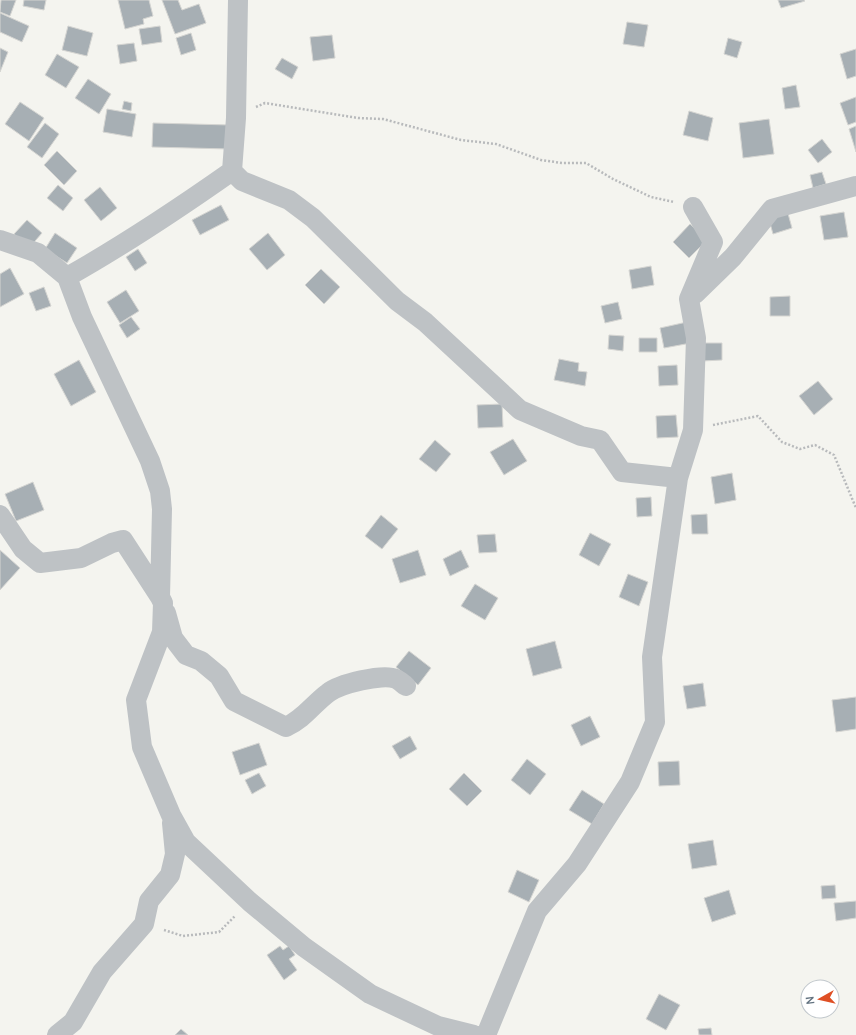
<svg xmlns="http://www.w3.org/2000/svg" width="856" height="1035" font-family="Manrope,sans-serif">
<rect width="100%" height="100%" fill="#f4f4ef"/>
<path fill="#a7afb4" stroke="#d5d5d2" d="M 1,0 L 16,0 L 10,16 L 0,12 Z
M 24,0 L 46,0 L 44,10 L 23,6 Z
M 118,0 L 149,0 L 153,16 L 143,19 L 144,24 L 125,29 Z
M 162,0 L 178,0 L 182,10 L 199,4 L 206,23 L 175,34 Z
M 778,0 L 804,0 L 805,1 L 781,8 Z
M 0,13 L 29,26 L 22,42 L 0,32 Z
M 627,22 L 648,25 L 644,47 L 623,44 Z
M 68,26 L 93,33 L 87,56 L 62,50 Z
M 160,26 L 162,42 L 142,45 L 139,29 Z
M 191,33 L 196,50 L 181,55 L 176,38 Z
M 332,35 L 335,58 L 313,61 L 310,37 Z
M 728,38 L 742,42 L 737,58 L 724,54 Z
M 134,43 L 137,61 L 120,64 L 117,45 Z
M 0,48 L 8,52 L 0,72 Z
M 856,49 L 856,76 L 847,79 L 840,54 Z
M 57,54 L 79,67 L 66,88 L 45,75 Z
M 282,58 L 298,67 L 292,79 L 275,69 Z
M 88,79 L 111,94 L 99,114 L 75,98 Z
M 796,85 L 800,107 L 785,109 L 782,88 Z
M 856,97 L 856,122 L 848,125 L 840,103 Z
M 124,101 L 132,103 L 131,111 L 122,109 Z
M 20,102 L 44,118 L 29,141 L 5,124 Z
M 107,109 L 136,114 L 132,137 L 103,132 Z
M 689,111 L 713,118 L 708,141 L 683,135 Z
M 769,119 L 774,154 L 743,158 L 739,123 Z
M 45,123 L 59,134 L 42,158 L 27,147 Z
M 153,123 L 230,125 L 229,149 L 152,147 Z
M 856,126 L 856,152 L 849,129 Z
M 822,139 L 832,152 L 818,163 L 808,150 Z
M 57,151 L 77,171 L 64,185 L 44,165 Z
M 822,172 L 826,184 L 813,188 L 810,175 Z
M 58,185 L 73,198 L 63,211 L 47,198 Z
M 100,187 L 117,208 L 101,221 L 84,200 Z
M 221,205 L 229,220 L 200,235 L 192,220 Z
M 787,210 L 792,228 L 773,234 L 768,216 Z
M 844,212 L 848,237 L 824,240 L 820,216 Z
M 27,220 L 42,233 L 29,248 L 14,234 Z
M 690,224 L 707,240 L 689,258 L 673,242 Z
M 55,233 L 77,248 L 67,263 L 45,249 Z
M 268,233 L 285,255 L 267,270 L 249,249 Z
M 138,249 L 147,263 L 135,271 L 126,257 Z
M 651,266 L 654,285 L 632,289 L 629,270 Z
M 10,268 L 24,294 L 0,307 L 0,274 Z
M 321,269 L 340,287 L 324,304 L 305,285 Z
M 44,287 L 51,306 L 36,311 L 29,293 Z
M 126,290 L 139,311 L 120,323 L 107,302 Z
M 790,296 L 790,316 L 770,316 L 770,297 Z
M 618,302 L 622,319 L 605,323 L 601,306 Z
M 131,317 L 140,329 L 127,338 L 119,325 Z
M 687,322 L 691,343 L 664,348 L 660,328 Z
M 609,335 L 624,336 L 623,351 L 608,349 Z
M 639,338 L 657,338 L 657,352 L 639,352 Z
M 702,343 L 722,343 L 722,360 L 702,361 Z
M 559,359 L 579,363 L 578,371 L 587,372 L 585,386 L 554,380 Z
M 79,360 L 96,392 L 71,406 L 54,374 Z
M 677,365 L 678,385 L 659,386 L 658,366 Z
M 818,381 L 833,399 L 814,415 L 799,396 Z
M 502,404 L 503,427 L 478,428 L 477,405 Z
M 676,415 L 678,437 L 657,438 L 656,416 Z
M 513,439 L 527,461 L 504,475 L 490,452 Z
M 435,440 L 451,454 L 436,472 L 419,459 Z
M 732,473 L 736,500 L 715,504 L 711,477 Z
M 33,482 L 44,510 L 16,521 L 5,494 Z
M 651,497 L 652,516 L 637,517 L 636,498 Z
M 707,514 L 708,534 L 692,534 L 691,515 Z
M 381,515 L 398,529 L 382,549 L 365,536 Z
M 590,533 L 611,544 L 599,566 L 579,555 Z
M 495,534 L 497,552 L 479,553 L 477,535 Z
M 0,550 L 20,568 L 0,590 Z
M 418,550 L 426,575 L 400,583 L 392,559 Z
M 461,550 L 469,567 L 450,576 L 443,559 Z
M 628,574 L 648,582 L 639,606 L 619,597 Z
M 475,584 L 498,598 L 485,620 L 461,606 Z
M 555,641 L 562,668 L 533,676 L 526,649 Z
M 409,651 L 431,668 L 418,685 L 396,667 Z
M 703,683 L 706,706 L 687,709 L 683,686 Z
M 856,697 L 856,729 L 836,732 L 832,700 Z
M 590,716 L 600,737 L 581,746 L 571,725 Z
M 410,736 L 417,749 L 400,759 L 392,746 Z
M 259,743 L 267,765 L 240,775 L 232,752 Z
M 527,759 L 546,774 L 530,795 L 511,780 Z
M 679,761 L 680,785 L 659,786 L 658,762 Z
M 259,773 L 266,786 L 252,794 L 245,780 Z
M 464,773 L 482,791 L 467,806 L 449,789 Z
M 582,790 L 604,804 L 592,824 L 569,810 Z
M 713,840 L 717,865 L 692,869 L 688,844 Z
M 517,870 L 539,880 L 529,902 L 508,892 Z
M 835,885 L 836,898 L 822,899 L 821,886 Z
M 729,890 L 736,914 L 712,922 L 704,898 Z
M 856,901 L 856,918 L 836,921 L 834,903 Z
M 280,946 L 283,950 L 289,946 L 295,955 L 289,959 L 297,970 L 284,980 L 267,955 Z
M 659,994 L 680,1005 L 666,1030 L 646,1019 Z
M 711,1028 L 712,1035 L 699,1035 L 698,1029 Z
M 181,1029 L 188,1035 L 175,1035 Z"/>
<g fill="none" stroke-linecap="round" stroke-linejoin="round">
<path stroke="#b8babc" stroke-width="2.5" stroke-dasharray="2 2" stroke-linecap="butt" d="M 256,107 L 265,103 L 358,118 L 383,119 L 461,140 L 496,144 L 541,160 L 562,163 L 586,163 L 613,179 L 651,197 L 674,202
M 713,425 L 758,416 L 782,442 L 800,449 L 815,445 L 834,455 L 856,508
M 164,930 L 183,936 L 219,932 L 235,916"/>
<path stroke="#bec2c5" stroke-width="20" d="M 232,171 L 242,181 L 289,200 L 313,218 L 397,301 L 425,322 L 520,410 L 581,436 L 600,440 L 622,472 L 678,478 L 693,430 L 696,338 L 689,299 L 713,242 L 693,207
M 0,240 L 38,253 L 67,277 C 124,245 178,209 232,171 L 236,118 L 238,0
M 67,277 L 82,317 L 150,461 L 160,491 L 162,509 L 160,597 L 163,603 L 162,632 L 136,700 L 142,747 L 171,815 L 186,842 L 250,902 L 304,947 L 370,994 L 438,1026 L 474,1035
M 695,294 L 733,257 L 772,209 L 856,186
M 0,515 L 23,549 L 40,563 L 81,558 L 112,543 L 123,540 L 160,597
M 166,613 L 173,638 L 186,655 L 201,661 L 219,676 L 234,701 L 286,727 C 305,718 312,705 328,693 C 339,684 383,673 396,679 C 399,680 403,684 406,686
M 57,1035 L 73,1022 L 102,972 L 144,924 L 149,901 L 170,875 L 175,854 L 172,823
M 486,1035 L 537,911 L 577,864 L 630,782 L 655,722 L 652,657 L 678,478"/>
</g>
<g transform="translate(820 999) rotate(262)"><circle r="19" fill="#ffffff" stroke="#c1c7cc"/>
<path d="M0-3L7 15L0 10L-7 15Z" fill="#df4f24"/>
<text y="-6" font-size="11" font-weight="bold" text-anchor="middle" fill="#637380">N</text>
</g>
</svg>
